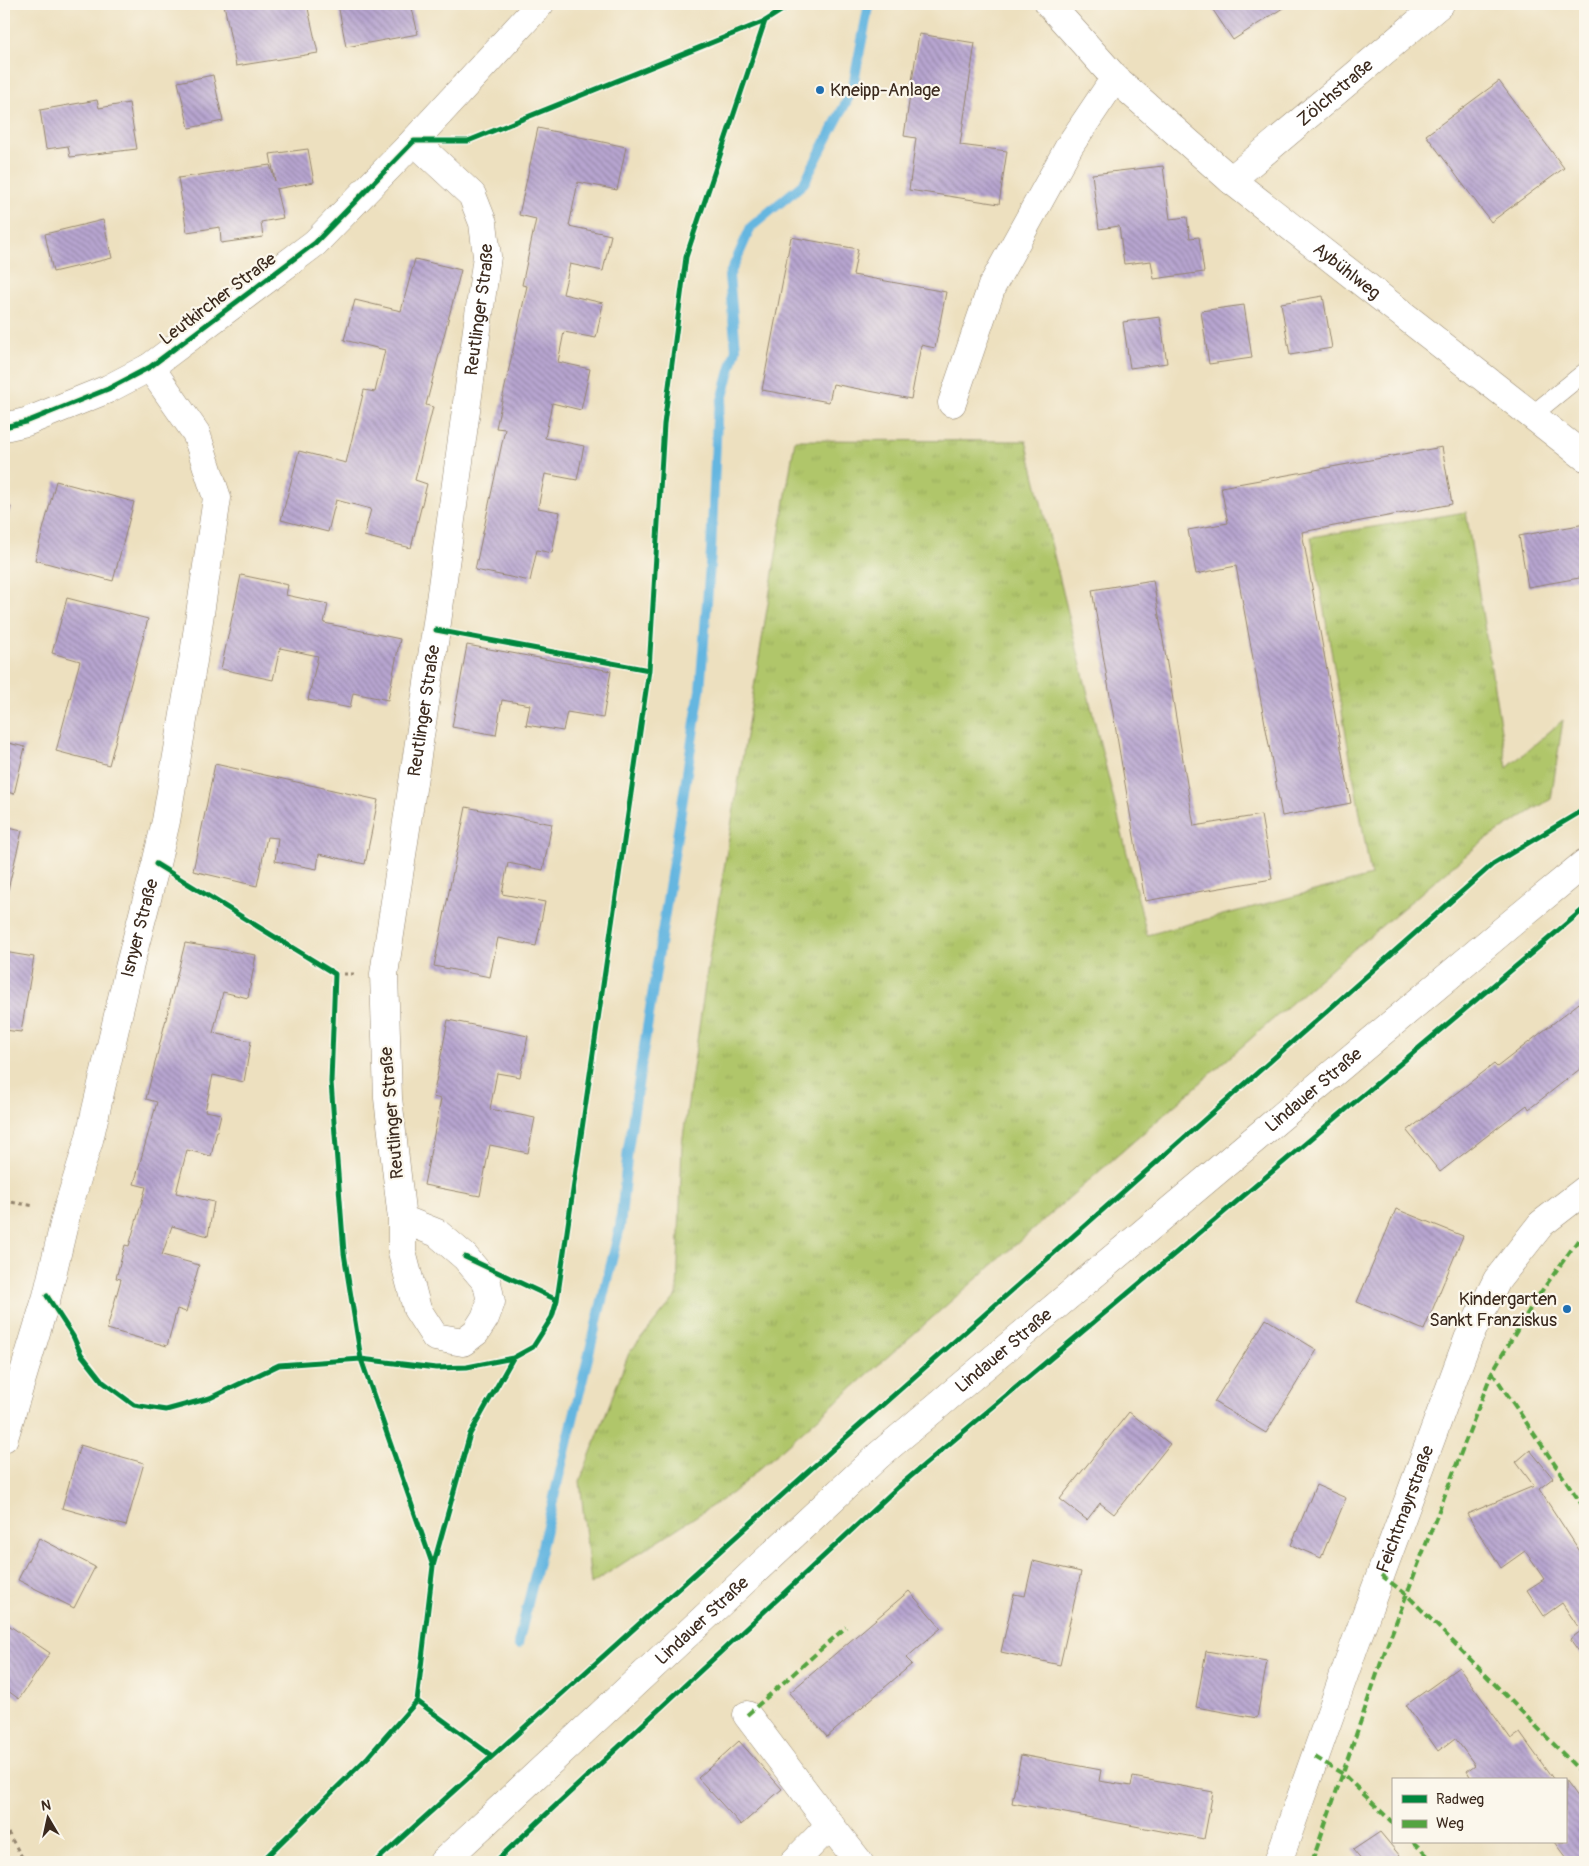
<svg xmlns="http://www.w3.org/2000/svg" width="1589" height="1866" font-family="Pangolin,sans-serif">
<defs>
<pattern id="grass-tufts" width="24" height="20" patternUnits="userSpaceOnUse" patternTransform="scale(1.25)"><rect width="24" height="20" fill="#b0c66b"/><path d="M3 7l-1-3M5 7V3M7 7l1-3M15 17l-1-3M17 17v-4M19 17l1-3" fill="none" stroke="#98aa5c"/></pattern>
<pattern id="building-back-hatch" width="6" height="6" patternUnits="userSpaceOnUse" patternTransform="scale(1.25)"><rect width="6" height="6" fill="#b7a5d0"/><path d="M-1 5l2 2M0 0l6 6M5-1l2 2" fill="none" stroke="#9687a8"/></pattern>
</defs>
<rect width="100%" height="100%" fill="#fbf7ec"/>
<filter id="ink" filterUnits="userSpaceOnUse"><feTurbulence type="fractalNoise" baseFrequency=".02" numOctaves="2"/><feDisplacementMap in="SourceGraphic" scale="10" xChannelSelector="R" yChannelSelector="G"/><feConvolveMatrix kernelMatrix="1 2 1 2 8 2 1 2 1" color-interpolation-filters="sRGB"/></filter>
<filter id="wash" filterUnits="userSpaceOnUse"><feTurbulence type="fractalNoise" baseFrequency=".0096" numOctaves="4" result="noise"/><feDisplacementMap in="SourceGraphic" scale="20" xChannelSelector="R" yChannelSelector="G"/><feGaussianBlur stdDeviation="1.12" result="paint"/><feColorMatrix in="noise" values="0 0 0 0 0 0 0 0 0 0 0 0 0 0 0 0 0 1.4 0 .05"/><feComposite in="paint" operator="in"/></filter>
<g filter="url(#wash)">
<rect width="100%" height="100%" fill="#ede0bf"/>
<path fill="url(#grass-tufts)" stroke="#767844" d="M 795,440 L 1026,441 L 1147,935 L 1371,876 L 1311,537 L 1466,512 L 1507,768 L 1563,720 L 1551,799 L 1483,841 L 1335,965 L 732,1493 L 591,1584 L 580,1481 L 629,1353 L 677,1295 L 682,1144 L 708,965 Z"/>
<g fill="none" stroke-linecap="round" stroke-linejoin="round">
<path stroke="#65b6e0" stroke-width="10" d="M 518,1644 L 620,1227 L 628,1149 L 700,690 L 711,552 L 717,418 L 736,349 L 729,276 L 751,227 L 804,183 L 852,91 L 869,4"/>
</g>
<g id="blocks">
<path fill="url(#building-back-hatch)" d="M 224,4 L 307,4 L 318,53 L 236,66 Z
M 338,4 L 411,4 L 418,34 L 346,47 Z
M 1209,4 L 1289,4 L 1233,40 Z
M 919,34 L 975,43 L 960,145 L 1007,151 L 999,204 L 909,190 L 916,138 L 904,136 Z
M 213,75 L 223,121 L 189,128 L 178,82 Z
M 1499,81 L 1564,168 L 1491,222 L 1426,135 Z
M 97,100 L 99,108 L 129,103 L 137,149 L 70,157 L 68,146 L 46,149 L 40,110 Z
M 538,128 L 626,147 L 617,190 L 578,182 L 569,226 L 611,235 L 603,271 L 570,264 L 563,294 L 603,303 L 596,338 L 564,332 L 558,362 L 590,369 L 581,410 L 552,403 L 545,438 L 584,446 L 577,480 L 545,474 L 538,508 L 560,512 L 552,553 L 537,550 L 530,581 L 475,570 L 505,429 L 496,428 L 527,286 L 522,285 L 536,219 L 519,215 Z
M 308,149 L 314,182 L 276,189 L 283,218 L 261,222 L 263,237 L 221,243 L 220,227 L 187,232 L 178,178 L 270,165 L 275,181 L 270,154 Z
M 1163,166 L 1170,219 L 1187,217 L 1190,238 L 1199,237 L 1204,272 L 1154,279 L 1151,261 L 1124,264 L 1119,226 L 1099,229 L 1092,174 Z
M 103,220 L 112,258 L 53,272 L 45,234 Z
M 791,237 L 858,249 L 853,275 L 946,292 L 935,348 L 921,345 L 911,399 L 833,384 L 829,402 L 762,390 Z
M 415,259 L 461,270 L 426,405 L 433,407 L 415,480 L 427,484 L 411,548 L 364,536 L 371,509 L 336,500 L 328,532 L 281,520 L 299,451 L 346,463 L 364,390 L 375,392 L 385,350 L 344,340 L 355,300 L 401,311 Z
M 1323,296 L 1332,348 L 1290,355 L 1281,303 Z
M 1244,305 L 1252,358 L 1209,364 L 1201,311 Z
M 1160,317 L 1167,363 L 1130,368 L 1123,322 Z
M 1442,447 L 1452,504 L 1302,532 L 1351,803 L 1282,816 L 1236,566 L 1196,574 L 1188,530 L 1228,523 L 1221,487 Z
M 56,481 L 134,502 L 113,581 L 35,560 Z
M 4,505 L 11,507 L 4,527 Z
M 1585,524 L 1585,577 L 1528,587 L 1519,536 Z
M 241,575 L 288,585 L 286,595 L 328,604 L 324,623 L 400,639 L 388,700 L 353,693 L 350,708 L 308,700 L 318,656 L 280,648 L 273,680 L 221,669 Z
M 1153,580 L 1194,826 L 1261,815 L 1272,879 L 1145,901 L 1092,590 Z
M 67,598 L 148,619 L 109,765 L 56,751 L 80,661 L 52,653 Z
M 467,645 L 611,671 L 603,718 L 567,712 L 563,731 L 526,725 L 530,705 L 502,700 L 496,735 L 452,727 Z
M 4,742 L 25,747 L 14,794 L 4,791 Z
M 215,764 L 378,800 L 365,864 L 319,854 L 317,869 L 275,861 L 278,838 L 267,837 L 257,886 L 193,871 Z
M 466,807 L 552,824 L 543,870 L 508,863 L 502,894 L 545,902 L 536,946 L 498,938 L 490,977 L 434,966 Z
M 4,827 L 22,831 L 4,906 Z
M 185,943 L 256,955 L 248,998 L 223,992 L 213,1033 L 251,1041 L 244,1082 L 213,1075 L 205,1111 L 221,1114 L 211,1156 L 187,1150 L 176,1193 L 214,1202 L 208,1236 L 172,1226 L 162,1255 L 199,1265 L 186,1312 L 177,1309 L 167,1346 L 107,1329 L 121,1279 L 116,1278 L 125,1245 L 129,1246 L 146,1187 L 134,1184 L 157,1102 L 146,1099 Z
M 4,952 L 34,957 L 21,1032 L 4,1030 Z
M 1583,1000 L 1585,1003 L 1585,1065 L 1529,1109 L 1527,1105 L 1440,1172 L 1407,1131 L 1494,1064 L 1497,1067 Z
M 448,1020 L 528,1036 L 520,1077 L 497,1073 L 490,1109 L 535,1118 L 528,1153 L 490,1145 L 480,1196 L 424,1185 L 441,1099 L 433,1097 Z
M 1396,1209 L 1463,1236 L 1424,1330 L 1357,1302 Z
M 1266,1319 L 1317,1350 L 1266,1433 L 1214,1402 Z
M 1129,1412 L 1170,1444 L 1114,1514 L 1100,1503 L 1087,1520 L 1060,1499 Z
M 80,1445 L 144,1463 L 126,1526 L 62,1508 Z
M 1530,1450 L 1553,1478 L 1539,1489 L 1585,1559 L 1585,1660 L 1570,1639 L 1581,1631 L 1562,1603 L 1544,1616 L 1527,1590 L 1544,1579 L 1525,1551 L 1501,1568 L 1467,1514 L 1534,1486 L 1516,1462 Z
M 1316,1485 L 1346,1498 L 1321,1558 L 1291,1545 Z
M 39,1538 L 95,1567 L 74,1608 L 18,1580 Z
M 1033,1561 L 1081,1572 L 1060,1665 L 1001,1652 L 1014,1594 L 1025,1596 Z
M 909,1591 L 941,1628 L 906,1658 L 912,1664 L 827,1737 L 789,1693 Z
M 4,1622 L 50,1653 L 19,1699 L 4,1688 Z
M 1206,1651 L 1267,1661 L 1257,1718 L 1196,1707 Z
M 1459,1667 L 1511,1739 L 1520,1733 L 1554,1780 L 1472,1780 L 1467,1771 L 1475,1765 L 1455,1738 L 1438,1751 L 1406,1705 Z
M 739,1741 L 782,1789 L 741,1825 L 698,1778 Z
M 1021,1755 L 1101,1770 L 1099,1781 L 1131,1786 L 1133,1777 L 1213,1792 L 1204,1839 L 1012,1803 Z
M 1565,1780 L 1585,1808 L 1585,1862 L 1561,1862 L 1567,1858 L 1555,1842 L 1565,1842 Z
M 1380,1832 L 1405,1862 L 1363,1862 L 1353,1850 Z"/>
</g>
</g>
<g filter="url(#ink)">
<use href="#blocks" fill-opacity="0" stroke="#94856e" stroke-width="1"/>
<g fill="none" stroke-linecap="round" stroke-linejoin="round">
<g stroke="#94856e" stroke-width="19">
<path id="lane" d="M 1532,415 L 1585,372"/>
</g>
<g stroke="#94856e" stroke-width="29">
<g id="street">
<path id="s1" d="M 1049,4 L 1115,78 L 1231,180 L 1585,457"/>
<path id="s2" d="M 1231,180 L 1440,4"/>
<path d="M 952,403 L 992,286 L 1070,145 L 1115,78"/>
<path d="M 4,427 L 26,422 L 108,389 L 150,367 L 315,243 L 414,141 L 540,4"/>
<path id="s3" d="M 402,1219 L 437,1233 L 465,1257 L 487,1283 L 491,1302 L 485,1318 L 476,1332 L 463,1342 L 435,1337 L 417,1309 L 402,1252 L 402,1219 L 388,1098 L 384,974 L 436,630 L 487,256 L 483,223 L 472,195 L 414,141"/>
<path id="s4" d="M 4,1438 L 47,1296 L 67,1211 L 89,1140 L 129,968 L 156,864 L 166,821 L 193,661 L 217,498 L 196,433 L 150,367"/>
<path d="M 747,1715 L 830,1825"/>
<path d="M 794,1862 L 830,1825 L 859,1862"/>
<path id="s5" d="M 1278,1862 L 1355,1644 L 1468,1339 L 1497,1280 L 1541,1224 L 1585,1190"/>
</g>
</g>
<g stroke="#94856e" stroke-width="29">
<g id="secondary">
<path id="s6" d="M 443,1862 L 879,1455 L 1513,922 L 1585,863"/>
</g>
</g>
<path stroke="#94856e" stroke-width="3" stroke-dasharray="4 4" stroke-linecap="butt" d="M 461,141 L 468,141 L 765,21 L 792,4
M 466,636 L 649,670
M 184,881 L 335,974 L 331,1082 L 344,1253 L 361,1359 L 432,1564
M 335,974 L 354,974
M 4,1201 L 35,1206
M 520,1283 L 557,1300
M 70,1330 L 81,1354 L 103,1382 L 134,1405 L 166,1410 L 210,1398 L 279,1365 L 361,1359 L 422,1367
M 490,1363 L 513,1358
M 417,1701 L 492,1756
M 4,1826 L 25,1862
M 261,1862 L 368,1757 L 417,1701 L 433,1566 L 470,1434 L 513,1358 L 533,1347 L 552,1317 L 557,1300 L 649,670 L 664,424 L 686,257 L 765,21"/>
<use href="#lane" stroke="#fff" stroke-width="18"/>
<use href="#street" stroke="#fff" stroke-width="28"/>
<use href="#secondary" stroke="#fff" stroke-width="28"/>
<path stroke="#54a441" stroke-width="4" stroke-dasharray="8 4" stroke-linecap="butt" d="M 1492,1372 L 1585,1509
M 1381,1575 L 1407,1595 L 1585,1776
M 747,1715 L 846,1627
M 1315,1757 L 1343,1774 L 1393,1823
M 1413,1842 L 1434,1862
M 1312,1862 L 1385,1651 L 1492,1372 L 1536,1299 L 1579,1239 L 1585,1234"/>
<g stroke="#fbf7ec" stroke-width="8">
<path id="cycleway" d="M 4,427 L 26,422 L 108,389 L 150,367 L 315,243 L 414,141 L 468,141 L 765,21 L 792,4
M 436,630 L 649,670
M 156,864 L 335,974 L 331,1082 L 344,1253 L 361,1359 L 433,1566
M 465,1257 L 557,1300
M 47,1296 L 73,1336 L 81,1354 L 103,1382 L 134,1405 L 166,1410 L 210,1398 L 279,1365 L 361,1359 L 436,1368 L 467,1367 L 513,1358
M 417,1701 L 492,1756
M 261,1862 L 368,1757 L 417,1701 L 433,1566 L 470,1434 L 513,1358 L 533,1347 L 552,1317 L 557,1300 L 649,670 L 664,424 L 686,257 L 765,21
M 375,1862 L 852,1432 L 1493,864 L 1585,809
M 495,1862 L 898,1487 L 1585,908"/>
</g>
<use href="#cycleway" stroke="#00873e" stroke-width="5"/>
</g>
</g>
<g fill="#1f6fb2" stroke="#fbf7ec" stroke-width="2">
<circle cx="820" cy="90" r="5"/>
<circle cx="1567" cy="1309" r="5"/>
</g>
<g text-anchor="middle" dominant-baseline="central" stroke-width="4.5" stroke-linejoin="round" paint-order="stroke">
<g font-size="18" fill="#3b2a1e" stroke="#fbf7ec" text-anchor="start">
<text x="830" y="90">Kneipp-Anlage</text>
<text x="1557" y="1299" text-anchor="end">Kindergarten<tspan x="1557" dy="21">Sankt Franziskus</tspan></text>
</g>
<g font-size="18" fill="#3b2a1e" stroke="#fbf7ec">
<text stroke="none"><textPath href="#s2" startOffset="136">Zölchstraße</textPath></text>
<text stroke="none"><textPath href="#s1" startOffset="401">Aybühlweg</textPath></text>
<text transform="translate(218 299) rotate(-37)">Leutkircher Straße</text>
<text stroke="none"><textPath href="#s3" startOffset="1249">Reutlinger Straße</textPath></text>
<text stroke="none"><textPath href="#s3" startOffset="844">Reutlinger Straße</textPath></text>
<text stroke="none"><textPath href="#s4" startOffset="528">Isnyer Straße</textPath></text>
<text stroke="none"><textPath href="#s6" startOffset="1164">Lindauer Straße</textPath></text>
<text transform="translate(392 1113) rotate(-95)">Reutlinger Straße</text>
<text stroke="none"><textPath href="#s6" startOffset="759">Lindauer Straße</textPath></text>
<text stroke="none"><textPath href="#s5" startOffset="375">Feichtmayrstraße</textPath></text>
<text stroke="none"><textPath href="#s6" startOffset="354">Lindauer Straße</textPath></text>
</g>
</g>
<rect width="1589" height="1866" fill="none" stroke="#fbf7ec" stroke-width="20"/>
<rect x="1392" y="1778" width="175" height="65" fill="#fbf7ec" stroke="#aea59a"/>
<rect x="1402" y="1795" width="25" height="8" fill="#00873e" stroke="#aea59a"/>
<text x="1436" y="1804" font-size="15" fill="#3b2a1e">Radweg</text>
<rect x="1402" y="1820" width="25" height="8" fill="#54a441" stroke="#aea59a"/>
<text x="1436" y="1828" font-size="15" fill="#3b2a1e">Weg</text>
<g transform="translate(48 1818) rotate(351)" stroke="#fbf7ec" stroke-width="4" paint-order="stroke">
<path d="M0-4L9 19L0 12L-9 19Z" fill="#3b2a1e"/>
<text y="-8" font-size="14" font-weight="bold" text-anchor="middle" fill="#3b2a1e">N</text>
</g>
</svg>
